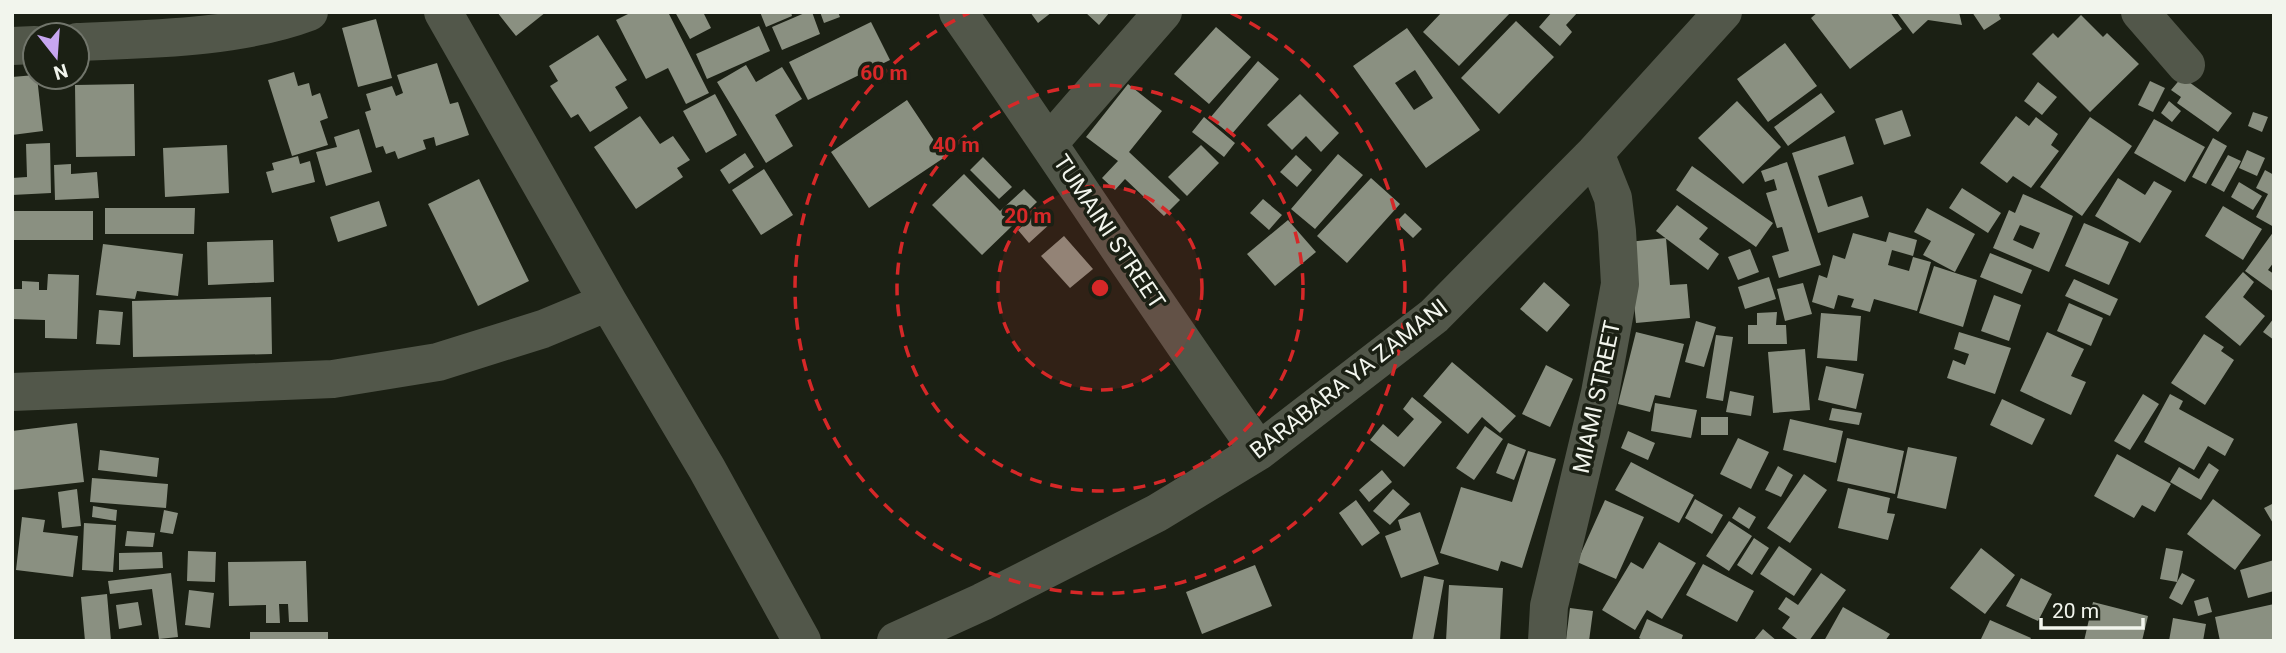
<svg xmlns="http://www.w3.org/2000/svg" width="2286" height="653" font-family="Roboto,sans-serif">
<rect width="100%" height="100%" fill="#1b2014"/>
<path fill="#8a9081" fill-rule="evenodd" d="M 497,12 L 546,12 L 516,36 Z
M 632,12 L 668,12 L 709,93 L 686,104 L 668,68 L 646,79 L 616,20 Z
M 675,12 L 703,12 L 711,28 L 690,39 Z
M 760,12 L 791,12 L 792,16 L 766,27 Z
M 807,12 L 812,12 L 820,34 L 782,50 L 772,27 Z
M 820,12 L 838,12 L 840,17 L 824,23 Z
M 1030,12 L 1052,12 L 1038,23 Z
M 1085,12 L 1110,12 L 1099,25 Z
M 1442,12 L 1511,12 L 1459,66 L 1423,32 Z
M 1552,12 L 1578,12 L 1566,25 L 1572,32 L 1560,46 L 1539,27 Z
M 1818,12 L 1890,12 L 1902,29 L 1850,69 L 1811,18 Z
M 1901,12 L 1959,12 L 1962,25 L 1928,20 L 1913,34 L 1898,14 Z
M 1972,12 L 2002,12 L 1999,15 L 2001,19 L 1984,30 Z
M 2081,15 L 2103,37 L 2107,33 L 2139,64 L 2090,112 L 2032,54 L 2053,33 L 2058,38 Z
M 376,19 L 392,78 L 358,87 L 342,28 Z
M 1516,21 L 1554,57 L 1499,114 L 1461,78 Z
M 871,22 L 890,60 L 808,100 L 789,62 Z
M 759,26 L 770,51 L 707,79 L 696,54 Z
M 1216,27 L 1251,57 L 1209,104 L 1174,74 Z
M 1407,28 L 1480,130 L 1426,168 L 1353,66 ZM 1415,70 L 1433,98 L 1414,110 L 1395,83 Z
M 598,35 L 627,80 L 615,87 L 628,108 L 590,132 L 578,114 L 571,118 L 550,86 L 558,81 L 549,66 Z
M 1785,43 L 1817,86 L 1768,122 L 1737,79 Z
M 1258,61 L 1279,79 L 1231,135 L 1210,118 Z
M 437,63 L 450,104 L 458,102 L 469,135 L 436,146 L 434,137 L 423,140 L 426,149 L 398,159 L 395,151 L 386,154 L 383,146 L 376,148 L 365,112 L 371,110 L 366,94 L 392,86 L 396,96 L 403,93 L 397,75 Z
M 746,65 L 756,82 L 782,67 L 802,99 L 775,115 L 793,146 L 766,163 L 717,82 Z
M 294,72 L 298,86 L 309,83 L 312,96 L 320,93 L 328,118 L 320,121 L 328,145 L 292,156 L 268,80 Z
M 35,75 L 37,77 L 43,131 L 12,135 L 12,77 Z
M 2182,77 L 2232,113 L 2218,132 L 2177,103 L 2181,97 L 2171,90 Z
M 2150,81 L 2165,88 L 2153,112 L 2138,105 Z
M 2038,82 L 2057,97 L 2042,115 L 2024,101 Z
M 134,84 L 135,156 L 76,157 L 75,85 Z
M 1128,84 L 1162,111 L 1129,152 L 1180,200 L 1164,216 L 1125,179 L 1115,190 L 1102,178 L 1118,161 L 1086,137 Z
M 1821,93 L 1835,112 L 1788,146 L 1774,127 Z
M 715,94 L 737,135 L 706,153 L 683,111 Z
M 1300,94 L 1339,133 L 1321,152 L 1306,136 L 1292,150 L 1267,125 Z
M 907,100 L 945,157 L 869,208 L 831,152 Z
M 1737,101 L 1781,147 L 1743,184 L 1698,138 Z
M 2169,101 L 2181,111 L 2172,122 L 2161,113 Z
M 1902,110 L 1911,136 L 1884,145 L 1875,119 Z
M 2253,112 L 2268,117 L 2262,132 L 2248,126 Z
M 640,116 L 660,144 L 673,136 L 690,160 L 677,168 L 683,177 L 636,209 L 594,147 Z
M 2016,116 L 2029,126 L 2036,117 L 2058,134 L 2051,145 L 2059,151 L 2031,188 L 2013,176 L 2007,183 L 1980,163 Z
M 1204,117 L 1235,143 L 1224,157 L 1192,132 Z
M 2090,117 L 2132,146 L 2082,216 L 2040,187 Z
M 2154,119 L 2205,147 L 2185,182 L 2134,153 Z
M 359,129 L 372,172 L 326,186 L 316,152 L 337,147 L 334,137 Z
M 1845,136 L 1854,164 L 1818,176 L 1828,207 L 1862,196 L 1869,217 L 1818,233 L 1792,153 Z
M 2213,138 L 2227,146 L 2206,184 L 2192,177 Z
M 50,143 L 51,193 L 12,195 L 12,178 L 27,177 L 26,144 Z
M 227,145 L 229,193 L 165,197 L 163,148 Z
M 1201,145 L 1219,163 L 1187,196 L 1168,177 Z
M 2247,150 L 2265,158 L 2257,176 L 2239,168 Z
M 745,153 L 754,167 L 729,184 L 720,170 Z
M 1338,154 L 1363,175 L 1315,229 L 1291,209 Z
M 1296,155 L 1312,170 L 1297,187 L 1280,172 Z
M 2228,155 L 2241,161 L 2224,192 L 2211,185 Z
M 298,156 L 300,164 L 310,161 L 315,182 L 272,193 L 266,172 L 274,170 L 272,163 Z
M 983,157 L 1012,187 L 999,199 L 970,170 Z
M 1787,162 L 1821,265 L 1779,278 L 1772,256 L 1789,251 L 1782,227 L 1777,228 L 1766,193 L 1777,190 L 1774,179 L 1765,182 L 1761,171 Z
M 71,164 L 71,174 L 97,172 L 99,198 L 55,200 L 54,165 Z
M 1692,166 L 1773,223 L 1756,247 L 1676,190 Z
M 764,169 L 793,215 L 761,235 L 732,190 Z
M 2265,170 L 2274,175 L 2274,227 L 2256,217 L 2268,194 L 2256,188 Z
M 964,174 L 1000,211 L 1024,189 L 1037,202 L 982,255 L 932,205 Z
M 1371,178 L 1400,204 L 1347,263 L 1317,236 Z
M 2118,178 L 2145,195 L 2154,181 L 2172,191 L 2140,243 L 2095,216 Z
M 479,179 L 529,281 L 478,306 L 428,204 Z
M 2239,182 L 2262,196 L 2253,210 L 2231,197 Z
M 1962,188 L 2001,213 L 1988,233 L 1949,208 Z
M 2023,194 L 2073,216 L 2049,272 L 1993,248 L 2009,210 L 2015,213 ZM 2020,225 L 2040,233 L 2033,249 L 2013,240 Z
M 1263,199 L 1282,215 L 1269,230 L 1250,213 Z
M 379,201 L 387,226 L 338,242 L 330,217 Z
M 1677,205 L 1708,228 L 1699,239 L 1719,254 L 1708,270 L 1656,231 Z
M 2223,206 L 2262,229 L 2243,260 L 2205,236 Z
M 105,208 L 195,208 L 194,234 L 105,234 Z
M 1927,208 L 1975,234 L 1955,272 L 1923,255 L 1931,241 L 1914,232 Z
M 1041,209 L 1052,222 L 1029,243 L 1018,230 Z
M 12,211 L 93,211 L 93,240 L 12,240 Z
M 1405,213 L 1422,229 L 1413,238 L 1396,222 Z
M 1288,220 L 1316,252 L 1275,286 L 1247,254 Z
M 2084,223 L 2129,242 L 2109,285 L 2065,266 Z
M 2274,231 L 2274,262 L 2268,270 L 2274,274 L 2274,292 L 2245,271 Z
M 1889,232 L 1917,240 L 1913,256 L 1892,250 L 1888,265 L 1909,271 L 1913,257 L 1931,262 L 1917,311 L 1874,299 L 1870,312 L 1851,307 L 1854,299 L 1838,295 L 1834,309 L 1812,302 L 1819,275 L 1827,278 L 1833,255 L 1845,259 L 1853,233 L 1886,242 Z
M 1064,236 L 1093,269 L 1070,288 L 1041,256 Z
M 1666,238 L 1670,285 L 1687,284 L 1690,318 L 1636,323 L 1628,242 Z
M 273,240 L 274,282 L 208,285 L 207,242 Z
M 103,244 L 183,254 L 178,296 L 137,291 L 135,299 L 96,295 Z
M 1750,249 L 1759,272 L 1738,280 L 1728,257 Z
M 1990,253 L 2032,270 L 2022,294 L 1980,277 Z
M 1934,266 L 1977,280 L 1963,327 L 1919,313 Z
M 2243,272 L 2254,282 L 2243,297 L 2265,316 L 2240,346 L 2205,317 Z
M 48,274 L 79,275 L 77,339 L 45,338 L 45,320 L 12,319 L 12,289 L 22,289 L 22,281 L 39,282 L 39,290 L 47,290 Z
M 1769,277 L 1776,299 L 1745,309 L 1738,287 Z
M 2074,279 L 2118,299 L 2110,316 L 2065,296 Z
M 1544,282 L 1570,305 L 1547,332 L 1520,309 Z
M 1803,283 L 1812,314 L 1785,321 L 1777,289 Z
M 1994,295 L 2021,305 L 2009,341 L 1981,331 Z
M 271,297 L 272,354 L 133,357 L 132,301 Z
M 2069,303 L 2103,318 L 2091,346 L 2057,331 Z
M 99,310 L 123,312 L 120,345 L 96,344 Z
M 1777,312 L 1776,325 L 1786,325 L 1787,344 L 1748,344 L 1748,325 L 1757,325 L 1757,313 Z
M 1821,313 L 1861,316 L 1857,361 L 1817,358 Z
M 2274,318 L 2274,340 L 2263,332 Z
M 1696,321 L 1716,327 L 1704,367 L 1685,362 Z
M 1636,332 L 1684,344 L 1670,398 L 1655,395 L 1650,412 L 1618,404 Z
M 1959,332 L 2011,348 L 1995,394 L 1947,378 L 1953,360 L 1965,365 L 1969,354 L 1954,349 Z
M 2047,332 L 2084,349 L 2071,376 L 2086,382 L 2071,415 L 2020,391 Z
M 2204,334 L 2224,347 L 2221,351 L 2234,360 L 2205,405 L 2171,383 Z
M 1716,335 L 1733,337 L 1723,401 L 1706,398 Z
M 1805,349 L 1810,410 L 1773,413 L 1768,352 Z
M 1452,362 L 1516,416 L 1500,433 L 1482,417 L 1468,434 L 1423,396 Z
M 1546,365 L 1573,379 L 1550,427 L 1522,414 Z
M 1826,366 L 1864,374 L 1856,409 L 1818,400 Z
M 1730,391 L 1754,396 L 1751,416 L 1726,412 Z
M 2143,394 L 2159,404 L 2130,450 L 2114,441 Z
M 2170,394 L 2183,401 L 2179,409 L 2234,439 L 2225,456 L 2208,446 L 2194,470 L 2144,442 Z
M 1412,397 L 1442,422 L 1404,467 L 1370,440 L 1383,424 L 1398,437 L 1414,419 L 1403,409 Z
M 2002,399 L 2045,419 L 2032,445 L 1990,425 Z
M 1655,403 L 1697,410 L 1691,438 L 1651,431 Z
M 1832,408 L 1862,413 L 1859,425 L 1829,420 Z
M 1701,417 L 1728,417 L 1728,435 L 1701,435 Z
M 1790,419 L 1843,431 L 1836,463 L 1783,450 Z
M 77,423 L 84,482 L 13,490 L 12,431 Z
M 1485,426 L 1503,439 L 1474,480 L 1456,468 Z
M 1628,431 L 1655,443 L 1648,460 L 1621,448 Z
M 1738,438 L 1769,452 L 1751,489 L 1720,474 Z
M 1847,438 L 1904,451 L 1895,494 L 1837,481 Z
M 1508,443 L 1526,450 L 1514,480 L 1496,473 Z
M 1908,447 L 1957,457 L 1946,509 L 1897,498 Z
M 100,450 L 159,458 L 157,477 L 98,470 Z
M 1528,451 L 1556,459 L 1522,568 L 1501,561 L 1498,571 L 1440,553 L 1461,487 L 1512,502 Z
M 2117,454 L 2171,484 L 2155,512 L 2142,505 L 2134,518 L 2094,496 Z
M 1631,462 L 1694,495 L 1679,523 L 1615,490 Z
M 2209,463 L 2219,470 L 2201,500 L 2170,482 L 2179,467 L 2199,479 Z
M 1778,466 L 1793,475 L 1781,497 L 1765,490 Z
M 1382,470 L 1392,482 L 1369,502 L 1359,490 Z
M 1804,474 L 1827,490 L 1790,543 L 1767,528 Z
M 92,478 L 168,484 L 166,508 L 90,502 Z
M 1848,488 L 1890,498 L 1887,513 L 1895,514 L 1888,540 L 1838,528 Z
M 77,489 L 81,526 L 62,528 L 58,492 Z
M 1393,489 L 1410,504 L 1390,525 L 1373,511 Z
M 1695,499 L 1723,515 L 1712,534 L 1685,518 Z
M 2213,499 L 2261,535 L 2235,570 L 2187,534 Z
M 1356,500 L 1380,533 L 1362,546 L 1339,513 Z
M 1605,500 L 1644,517 L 1616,579 L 1577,562 Z
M 2274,503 L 2274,525 L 2264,508 Z
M 93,506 L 117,510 L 116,521 L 92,517 Z
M 1739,507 L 1756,517 L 1749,529 L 1732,518 Z
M 164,510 L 178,513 L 173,534 L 160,532 Z
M 1420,512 L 1439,564 L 1401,578 L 1385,536 L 1401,530 L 1398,520 Z
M 22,517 L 45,520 L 43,532 L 78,536 L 73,577 L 16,570 Z
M 1729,521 L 1752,536 L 1729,571 L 1706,556 Z
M 84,523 L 116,525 L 113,572 L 82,570 Z
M 127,531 L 155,533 L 153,547 L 125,546 Z
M 1754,538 L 1769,548 L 1752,575 L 1737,565 Z
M 1659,542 L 1696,563 L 1662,619 L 1647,610 L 1635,630 L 1602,610 L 1631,562 L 1643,569 Z
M 1779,546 L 1812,569 L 1794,596 L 1760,574 Z
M 1981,548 L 2015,575 L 1985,614 L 1950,588 Z
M 2166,548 L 2183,551 L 2177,582 L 2182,573 L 2195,580 L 2182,605 L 2169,598 L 2177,582 L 2160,579 Z
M 188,551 L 216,552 L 215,582 L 187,581 Z
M 162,552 L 163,568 L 119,570 L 119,553 Z
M 2274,560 L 2274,591 L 2248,598 L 2240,570 Z
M 306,561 L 308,622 L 289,622 L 288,604 L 279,604 L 280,623 L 266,623 L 266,605 L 229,606 L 228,562 Z
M 1703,564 L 1754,591 L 1737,622 L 1686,595 Z
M 1255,565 L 1272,606 L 1202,634 L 1186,592 Z
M 171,573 L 178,637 L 159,639 L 152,589 L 110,594 L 108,581 Z
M 1821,573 L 1846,590 L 1809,641 L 1800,641 L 1782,628 L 1790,617 L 1778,609 L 1786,597 L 1798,605 Z
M 1424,576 L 1444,580 L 1433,641 L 1412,641 Z
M 2021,578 L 2052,594 L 2038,621 L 2006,606 Z
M 1449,585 L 1503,588 L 1500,641 L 1446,641 Z
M 189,590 L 214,593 L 210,628 L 185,625 Z
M 107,594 L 111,641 L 85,641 L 81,597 Z
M 2208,597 L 2212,612 L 2198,616 L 2194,601 Z
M 138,602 L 142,625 L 119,629 L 116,605 Z
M 2093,602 L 2148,616 L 2142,641 L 2084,641 Z
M 2274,604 L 2274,641 L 2220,641 L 2215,617 Z
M 1843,607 L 1890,634 L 1885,641 L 1824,641 Z
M 1570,608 L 1593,611 L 1589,641 L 1566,640 Z
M 2173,618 L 2206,624 L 2203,641 L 2169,641 Z
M 1647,619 L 1683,635 L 1681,641 L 1644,641 L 1639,638 Z
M 1990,620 L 2031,638 L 2029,641 L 1986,641 L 1981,639 Z
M 1763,629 L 1777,641 L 1753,641 Z
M 250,632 L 328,632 L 328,641 L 250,641 Z"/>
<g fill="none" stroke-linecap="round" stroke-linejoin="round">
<path stroke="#52574a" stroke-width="38" d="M 443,12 L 608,302 L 707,469 L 802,641
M 958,12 C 1060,158 1156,307 1259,451
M 2140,12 L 2186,65
M 77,42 C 151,39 240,38 309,12
M 12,46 L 35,45
M 1049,143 L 1163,12
M 12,392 L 333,379 L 438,362 L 543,329 L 608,302
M 896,641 L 982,602 L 1157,513 L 1259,451 L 1434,316 L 1595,153 L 1723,12
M 1547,641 L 1549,606 L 1600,393 L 1620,284 L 1617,231 L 1613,198 L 1595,153"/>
</g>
<circle cx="1100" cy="288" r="102" fill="#d62828" fill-opacity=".12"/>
<g fill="none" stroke="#d62828" stroke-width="3.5" stroke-dasharray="12 9">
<circle cx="1100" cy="288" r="102"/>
<circle cx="1100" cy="288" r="203"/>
<path d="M1231 13A305 305 0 1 1 969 13"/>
</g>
<g text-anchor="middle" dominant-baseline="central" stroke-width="7" stroke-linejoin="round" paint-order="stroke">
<g font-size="23" fill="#f2f5ed" stroke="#1b2014">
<text transform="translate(1109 232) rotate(56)">TUMAINI STREET</text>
<text transform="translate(1349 379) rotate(-38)">BARABARA YA ZAMANI</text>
<text transform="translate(1597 397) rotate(-78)">MIAMI STREET</text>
</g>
</g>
<circle cx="1100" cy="288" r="10" fill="#d62828" stroke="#1b2014" stroke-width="3.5"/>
<g font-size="21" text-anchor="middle" font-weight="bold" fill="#d62828" stroke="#1b2014" stroke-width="7" stroke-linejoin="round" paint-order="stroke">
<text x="884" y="80">60 m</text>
<text x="956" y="152">40 m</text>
<text x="1028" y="223">20 m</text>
</g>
<rect width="2286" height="653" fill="none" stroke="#f2f5ed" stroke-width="28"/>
<g transform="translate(56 56) rotate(163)"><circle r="33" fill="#1b2014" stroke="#71756b" stroke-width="2"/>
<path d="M0-5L12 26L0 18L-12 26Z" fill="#c7a6f0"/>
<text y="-10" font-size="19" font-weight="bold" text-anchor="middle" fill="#f2f5ed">N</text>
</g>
<path d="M2041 618v10h102v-10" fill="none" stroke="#f2f5ed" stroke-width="3.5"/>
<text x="2052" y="618" font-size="21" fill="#f2f5ed" stroke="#1b2014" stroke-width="5" paint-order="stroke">20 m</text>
</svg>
